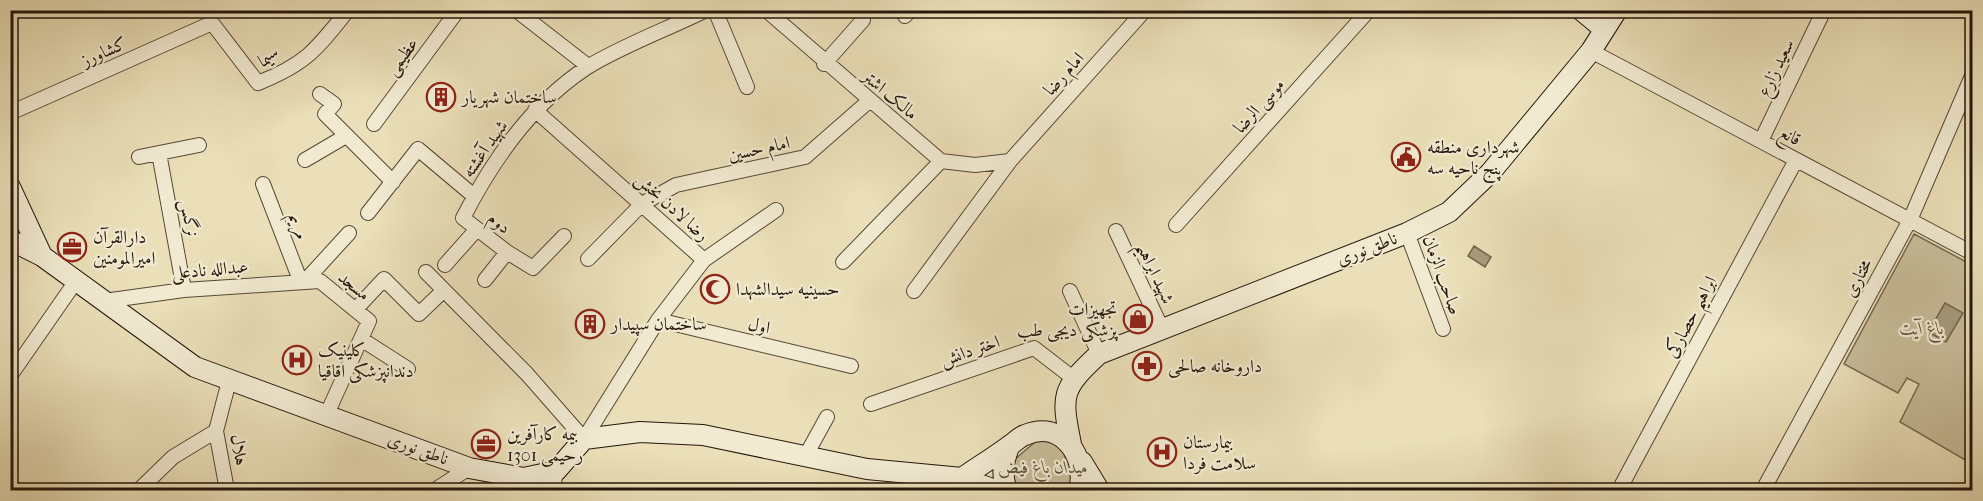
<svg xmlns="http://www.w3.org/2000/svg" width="1983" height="501" font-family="'IM FELL French Canon',Amiri,serif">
<rect width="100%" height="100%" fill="#eadfb8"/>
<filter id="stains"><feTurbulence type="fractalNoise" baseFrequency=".00333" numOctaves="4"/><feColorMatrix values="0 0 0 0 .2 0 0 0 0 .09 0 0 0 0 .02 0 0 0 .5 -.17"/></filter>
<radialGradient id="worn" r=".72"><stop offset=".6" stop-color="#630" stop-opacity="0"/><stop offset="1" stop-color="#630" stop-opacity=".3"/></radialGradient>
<path fill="#c8bd9a" stroke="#766a52" stroke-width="1.5" d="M 1914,234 L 1972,265 L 1972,464 L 1900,422 L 1919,384 L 1907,378 L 1898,393 L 1844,364 Z
M 1055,425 L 1075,490 L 1019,490 L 993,478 Z"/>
<path fill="#a79b7d" stroke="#73664f" stroke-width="1.5" d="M 1474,246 L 1491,257 L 1485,267 L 1468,256 Z
M 1945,303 L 1963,313 L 1946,342 L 1928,332 Z"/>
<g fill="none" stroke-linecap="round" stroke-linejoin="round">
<g stroke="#564836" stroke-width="16">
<path id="street" d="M 516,10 L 588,66
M 715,10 L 747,87
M 766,10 L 941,161 L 975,165 L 1010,161
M 905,16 L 910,10
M 1591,51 L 1972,253
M 824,64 L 863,20
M 320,94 L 334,104 L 325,114 L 393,182
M 535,110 L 704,260
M 10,113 L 212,23 L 258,83 C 306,64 316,50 348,10
M 374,124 L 458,10
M 1761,141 L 1824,10
M 159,153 L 184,290
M 139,157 L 199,145
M 305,160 L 346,136
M 263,184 L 300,280
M 368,213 L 418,149 L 474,196
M 1176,225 L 1369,10
M 1116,231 L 1162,329
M 1407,233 L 1443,329
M 564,236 L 533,268 L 507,252 L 463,218 C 492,161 533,103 586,68 C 619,47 670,28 706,10
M 588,259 L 642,204 L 676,185 L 805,157 L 869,101
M 843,262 L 941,161
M 445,265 L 477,229
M 426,272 L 527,374 L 584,439 L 658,320 L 704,260 L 776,210
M 306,280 L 349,233
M 485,280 L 507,252
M 914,291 L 1010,161 L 1145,10
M 1070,291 L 1099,354
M 104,301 L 184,290 L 320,281 L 369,321 L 326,416
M 355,310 L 384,279 L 419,314 L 444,290
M 658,320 L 851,366
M 361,339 L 408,369
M 10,376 L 76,281
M 871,404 L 1034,348 L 1073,378
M 805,457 L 827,417
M 139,490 L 173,457 L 216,431
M 227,490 L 216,431 L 229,381
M 435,490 L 469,468
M 553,490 L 556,471
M 1619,490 L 1796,160
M 1763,490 L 1910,220 L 1972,76"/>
</g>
<g stroke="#24160a" stroke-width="22">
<path id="secondary" d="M 1581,10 L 1604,29
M 10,187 L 42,256
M 10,240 L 42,256 L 195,367 L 469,468 L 524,478 L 556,471 L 584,439 L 640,432 L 703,435 L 867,469 L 962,478 L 995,490
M 1071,444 C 1061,395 1061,389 1099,354 L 1407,233 L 1449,212 L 1490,173 L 1591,51 L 1617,10
M 1082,462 L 1099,490
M 962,478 C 978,467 994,457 1009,446 C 1014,443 1019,437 1025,435 C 1062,419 1088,457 1079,490
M 1007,490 C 1001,474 1003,463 1009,447"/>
</g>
<use href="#street" stroke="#f1ead1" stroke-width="14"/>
<use href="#secondary" stroke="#f1ead1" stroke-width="20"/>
</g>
<defs>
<g id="building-ring" transform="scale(1.5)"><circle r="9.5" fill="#f1ead1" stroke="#8f2418" stroke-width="1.5"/><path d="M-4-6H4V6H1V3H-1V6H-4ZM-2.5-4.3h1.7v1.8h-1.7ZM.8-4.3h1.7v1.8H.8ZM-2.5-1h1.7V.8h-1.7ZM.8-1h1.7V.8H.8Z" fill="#8f2418"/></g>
<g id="civic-ring" transform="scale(1.5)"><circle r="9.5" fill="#f1ead1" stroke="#8f2418" stroke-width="1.5"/><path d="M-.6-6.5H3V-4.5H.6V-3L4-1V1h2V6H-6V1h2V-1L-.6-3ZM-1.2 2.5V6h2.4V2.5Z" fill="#8f2418"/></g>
<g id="office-ring" transform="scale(1.5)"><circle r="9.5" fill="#f1ead1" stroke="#8f2418" stroke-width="1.5"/><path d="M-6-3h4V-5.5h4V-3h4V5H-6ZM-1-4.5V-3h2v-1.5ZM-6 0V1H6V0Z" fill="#8f2418"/></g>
<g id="mosque-ring" transform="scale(1.5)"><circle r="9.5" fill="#f1ead1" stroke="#8f2418" stroke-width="1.5"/><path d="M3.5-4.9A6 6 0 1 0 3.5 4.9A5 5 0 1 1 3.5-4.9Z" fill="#8f2418"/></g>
<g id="shop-ring" transform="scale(1.5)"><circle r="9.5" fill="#f1ead1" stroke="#8f2418" stroke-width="1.5"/><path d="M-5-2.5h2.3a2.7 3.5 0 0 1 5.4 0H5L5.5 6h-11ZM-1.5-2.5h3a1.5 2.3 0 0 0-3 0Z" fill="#8f2418"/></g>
<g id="hospital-ring" transform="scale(1.5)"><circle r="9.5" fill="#f1ead1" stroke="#8f2418" stroke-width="1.5"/><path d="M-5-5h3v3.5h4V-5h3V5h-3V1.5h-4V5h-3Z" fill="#8f2418"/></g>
<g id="pharmacy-ring" transform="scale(1.5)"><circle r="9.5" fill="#f1ead1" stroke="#8f2418" stroke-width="1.5"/><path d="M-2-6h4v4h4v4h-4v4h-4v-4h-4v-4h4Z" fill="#8f2418"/></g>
</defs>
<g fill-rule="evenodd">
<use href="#building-ring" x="441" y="97"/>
<use href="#civic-ring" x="1406" y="157"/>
<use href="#office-ring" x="72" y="247"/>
<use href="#mosque-ring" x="715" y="289"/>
<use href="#shop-ring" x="1138" y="319"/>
<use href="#building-ring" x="590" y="324"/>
<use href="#hospital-ring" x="297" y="360"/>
<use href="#pharmacy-ring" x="1147" y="366"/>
<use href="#office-ring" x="486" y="444"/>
<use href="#hospital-ring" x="1162" y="452"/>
</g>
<g text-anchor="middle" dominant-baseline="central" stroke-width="4.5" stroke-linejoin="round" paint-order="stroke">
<g font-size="18" fill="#24160a" stroke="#f1ead1">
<text transform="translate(104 52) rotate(-24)">کشاورز</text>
<text transform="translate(402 57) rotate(-54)">عظیمی</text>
<text transform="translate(269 58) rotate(-26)">سیما</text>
<text transform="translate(1776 68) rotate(-64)">سعید زارع</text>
<text transform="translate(1064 74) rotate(-48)">امام رضا</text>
<text transform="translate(890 95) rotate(40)">مالک اشتر</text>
<text transform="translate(1259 106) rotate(-48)">موسی الرضا</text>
<text transform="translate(1790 136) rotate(28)">قانع</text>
<text transform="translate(485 149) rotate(-55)">شهید آغشته</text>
<text transform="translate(759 149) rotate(-12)">امام حسین</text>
<text transform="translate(672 207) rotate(42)">رضا لادن بخش</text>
<text transform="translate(189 218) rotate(79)">نرگس</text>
<text transform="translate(499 223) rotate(38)">دوم</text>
<text transform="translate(298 226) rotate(69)">مریم</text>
<text transform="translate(1367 249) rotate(-21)">ناطق نوری</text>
<text transform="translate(210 270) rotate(-5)">عبدالله نادعلی</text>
<text transform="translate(1155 273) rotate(65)">شهید ابراهیم</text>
<text transform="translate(1442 275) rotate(70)">صاحب الزمان</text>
<text transform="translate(1858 278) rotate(-62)">مختاری</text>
<text transform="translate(354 286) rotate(39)">مسجد</text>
<text transform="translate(1691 317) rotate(-62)">ابراهیم حصارکی</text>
<text transform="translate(759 326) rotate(13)">اول</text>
<text transform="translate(970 351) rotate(-19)">اختر دانش</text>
<text transform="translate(418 449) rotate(20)">ناطق نوری</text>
<text transform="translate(239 450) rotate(81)">هلال</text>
</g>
<g font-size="18" fill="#24160a" stroke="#f1ead1" text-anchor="start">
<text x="462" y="97">ساختمان شهریار</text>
<text x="1427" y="147">شهرداری منطقه<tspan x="1427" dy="21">پنج ناحیه سه</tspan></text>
<text x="93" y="237">دارالقرآن<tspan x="93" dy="21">امیرالمومنین</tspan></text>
<text x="736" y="289">حسینیه سیدالشهدا</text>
<text x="1117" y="309" text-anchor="end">تجهیزات<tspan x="1117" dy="21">پزشکی دیجی طب</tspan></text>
<text x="611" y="324">ساختمان سپیدار</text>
<text x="318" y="350">کلینیک<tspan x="318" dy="21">دندانپزشکی اقاقیا</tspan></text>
<text x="1168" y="366">داروخانه صالحی</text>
<text x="507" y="434">بیمه کارآفرین<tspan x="507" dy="21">1301 رحیمی</tspan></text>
<text x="1183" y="442">بیمارستان<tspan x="1183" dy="21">سلامت فردا</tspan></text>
</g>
<g font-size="18" font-style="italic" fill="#5d503c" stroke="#f1ead1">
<text x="1922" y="328">باغ آیت</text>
<text x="1043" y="467">میدان باغ فیض</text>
</g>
</g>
<rect width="1983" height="501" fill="none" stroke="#eadfb8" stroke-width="36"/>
<rect x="12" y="12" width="1959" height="477" fill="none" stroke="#24160a" stroke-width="3"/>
<rect x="18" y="18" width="1947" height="465" fill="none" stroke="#24160a" stroke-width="1.5"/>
<rect width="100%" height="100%" filter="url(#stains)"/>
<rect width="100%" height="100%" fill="url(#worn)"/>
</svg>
